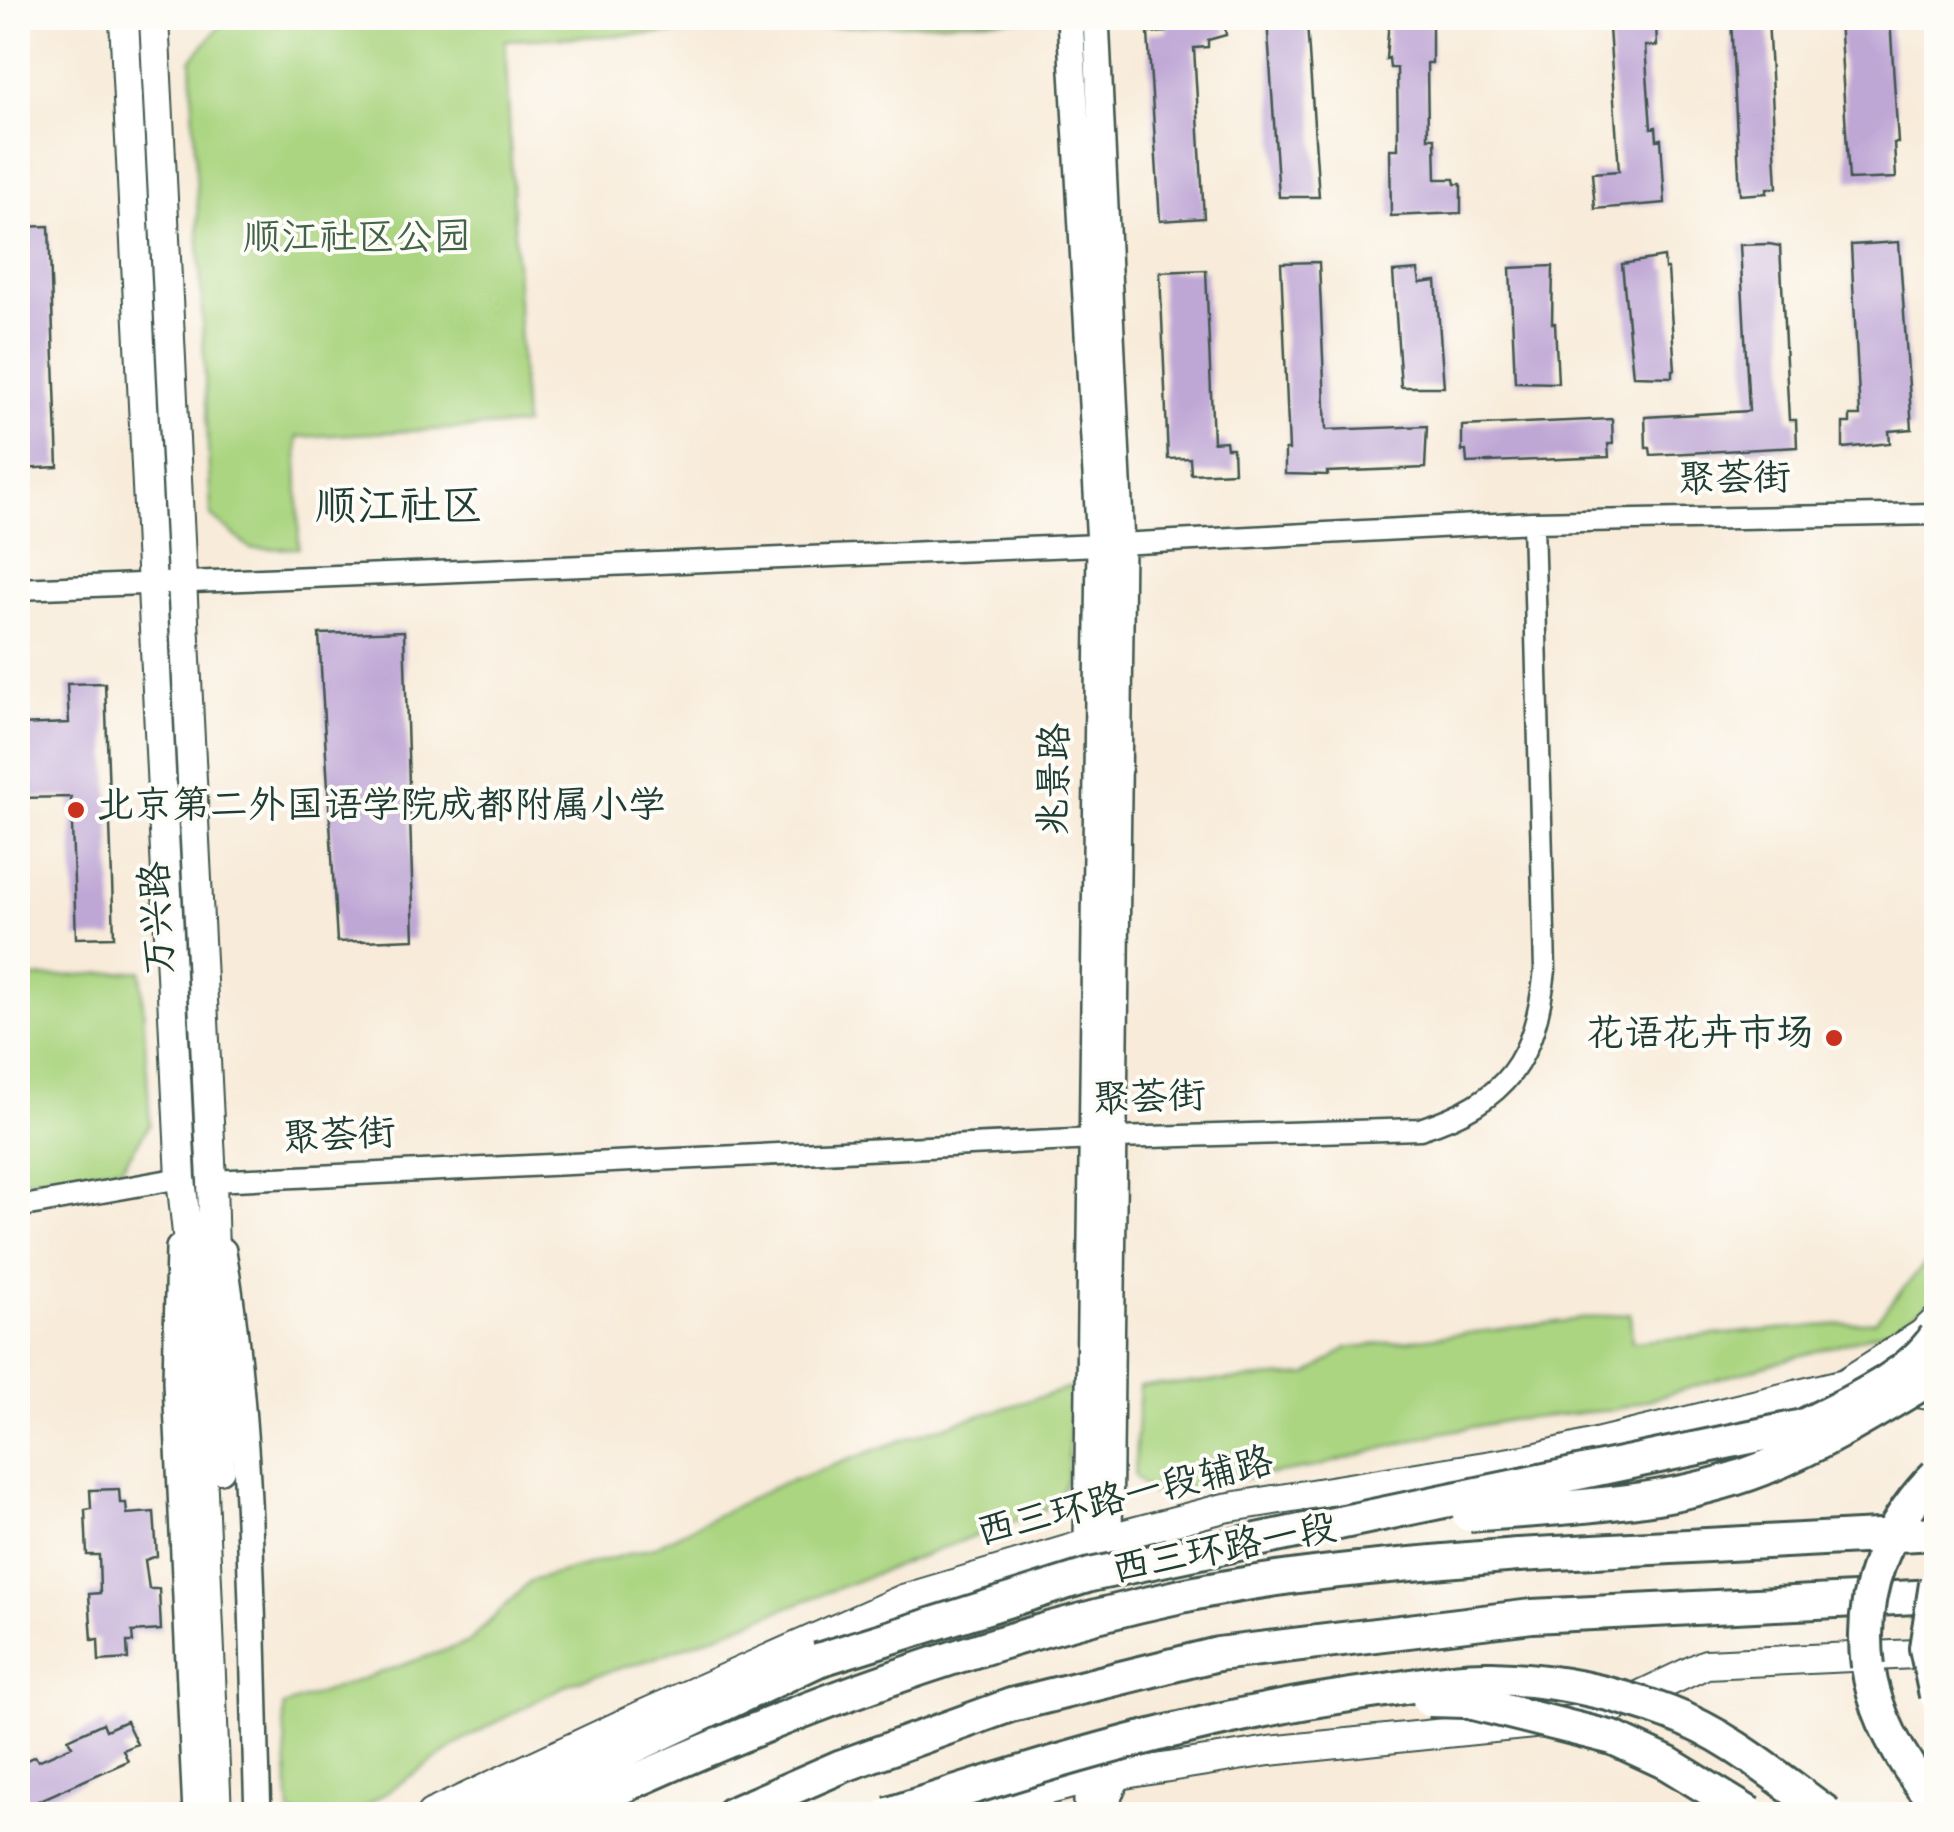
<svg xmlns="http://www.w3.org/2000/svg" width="1954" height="1832" font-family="'Gochi Hand','LXGW WenKai TC',sans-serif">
<rect width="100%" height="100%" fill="#fdfcf7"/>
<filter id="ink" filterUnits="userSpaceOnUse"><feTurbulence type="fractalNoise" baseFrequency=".01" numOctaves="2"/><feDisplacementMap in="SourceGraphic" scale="20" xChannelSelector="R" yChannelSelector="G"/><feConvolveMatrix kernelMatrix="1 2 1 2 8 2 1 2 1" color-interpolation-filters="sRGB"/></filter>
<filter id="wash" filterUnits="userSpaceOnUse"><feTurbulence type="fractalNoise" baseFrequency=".0048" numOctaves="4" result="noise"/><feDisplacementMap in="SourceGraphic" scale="40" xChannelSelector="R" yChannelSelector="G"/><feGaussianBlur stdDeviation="2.25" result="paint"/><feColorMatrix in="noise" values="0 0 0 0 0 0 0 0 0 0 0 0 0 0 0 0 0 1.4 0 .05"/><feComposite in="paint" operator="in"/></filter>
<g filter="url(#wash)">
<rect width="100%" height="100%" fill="#f8ebd9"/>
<path fill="#abd581" stroke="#65895a" stroke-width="2.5" d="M 227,18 L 1049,18 L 505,40 L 524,425 L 297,437 L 299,548 L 251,549 L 211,516 L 191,60 Z
M 141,971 L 150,1124 L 122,1167 L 18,1181 L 18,979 Z
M 1936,1251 L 1936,1299 L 1889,1330 L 1613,1410 L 1511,1420 L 1440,1433 L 1315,1467 L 1151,1494 L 1134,1475 L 1140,1386 L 1308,1375 L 1347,1348 L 1630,1313 L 1632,1342 L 1875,1321 Z
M 1070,1388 L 1068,1478 L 1056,1505 L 652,1659 L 570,1683 L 469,1737 L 354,1814 L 290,1814 L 283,1706 L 469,1642 L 530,1581 L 653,1547 L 774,1487 L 922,1433 Z"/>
<g id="blocks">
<path fill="#bfa7d5" d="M 1224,18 L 1226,35 L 1208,40 L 1208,47 L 1194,48 L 1204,218 L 1160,221 L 1148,33 L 1167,32 L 1167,19 Z
M 1267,18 L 1303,18 L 1303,23 L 1307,23 L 1319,197 L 1279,197 Z
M 1389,18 L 1432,18 L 1432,63 L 1427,63 L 1428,138 L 1435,138 L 1436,179 L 1454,179 L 1455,184 L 1461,184 L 1461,213 L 1391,216 L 1390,149 L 1398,149 L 1397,68 L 1390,68 L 1389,58 L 1386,59 Z
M 1628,18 L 1653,18 L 1656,23 L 1657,46 L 1645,46 L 1651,128 L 1656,127 L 1657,140 L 1661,139 L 1665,203 L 1595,209 L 1592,173 L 1619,171 L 1609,28 L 1629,26 Z
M 1731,18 L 1768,18 L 1777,188 L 1767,188 L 1767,193 L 1740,195 Z
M 1839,18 L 1890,18 L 1898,143 L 1894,143 L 1896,178 L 1849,180 Z
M 49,226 L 58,467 L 18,469 L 18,227 Z
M 1899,242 L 1912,429 L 1889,431 L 1890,443 L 1843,448 L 1843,423 L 1850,423 L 1850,416 L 1860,416 L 1851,245 Z
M 1769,244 L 1780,246 L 1789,420 L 1796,420 L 1797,447 L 1651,455 L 1650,448 L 1646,448 L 1645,417 L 1749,411 L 1740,245 Z
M 1664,257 L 1665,269 L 1668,269 L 1675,370 L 1672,370 L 1672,377 L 1633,376 L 1622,264 Z
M 1319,262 L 1326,430 L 1427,426 L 1425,468 L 1327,472 L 1328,475 L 1285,474 L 1285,450 L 1289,450 L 1281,263 Z
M 1553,266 L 1552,323 L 1555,323 L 1558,383 L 1515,382 L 1510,268 Z
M 1206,270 L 1213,442 L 1226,441 L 1227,448 L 1233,448 L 1234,472 L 1191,474 L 1190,458 L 1168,459 L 1160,272 Z
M 1418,270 L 1420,283 L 1436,281 L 1444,387 L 1401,387 L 1393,272 Z
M 1612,419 L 1613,444 L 1608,444 L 1609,457 L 1467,463 L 1466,451 L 1462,451 L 1462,426 Z
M 404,631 L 414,939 L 337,942 L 319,634 Z
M 105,683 L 114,937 L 76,938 L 71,797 L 18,798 L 18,725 L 69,723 L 67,684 Z
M 119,1489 L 120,1503 L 126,1503 L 127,1514 L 154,1512 L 157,1556 L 145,1560 L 149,1589 L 159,1589 L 161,1630 L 132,1632 L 133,1642 L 127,1642 L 128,1659 L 99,1661 L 98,1639 L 92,1640 L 89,1594 L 100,1593 L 99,1555 L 87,1555 L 85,1510 L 91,1509 L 90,1490 Z
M 126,1721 L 137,1744 L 123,1750 L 128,1761 L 18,1810 L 18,1764 L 35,1756 L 38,1761 L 72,1746 L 68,1739 L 103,1723 L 106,1730 Z"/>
</g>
</g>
<g filter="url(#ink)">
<use href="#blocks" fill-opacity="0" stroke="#40574d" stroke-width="2.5"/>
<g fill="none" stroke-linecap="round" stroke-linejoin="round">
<g stroke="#40574d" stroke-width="25">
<path id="minor" d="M 18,589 L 1100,545 L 1533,522 L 1936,514
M 212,1181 L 1116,1138 L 1420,1129 C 1508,1101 1535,1060 1545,970 L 1533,522
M 18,1207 L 181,1178"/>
</g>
<g stroke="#40574d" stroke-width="30">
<path id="tertiary" d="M 1070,18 L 1100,545 L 1087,1544
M 1096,18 L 1121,544 L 1109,1538
M 179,1248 L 176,1382 L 196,1814
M 223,1251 C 254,1435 251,1628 258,1814
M 1087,1814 L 1087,1780
M 1106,1814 L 1109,1795 L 1119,1775"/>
</g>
<g stroke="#40574d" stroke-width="32">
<path id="secondary" d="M 124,18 L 181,1178 L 195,1307 L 217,1814
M 154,18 L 212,1181 L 220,1469
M 1845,1383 L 1922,1334 L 1936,1321
M 431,1814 L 642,1715 L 903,1599 L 1087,1544 L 1224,1508 L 1529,1459 L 1845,1383 L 1936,1396
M 958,1814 L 1087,1780 L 1269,1751 L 1592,1718 L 1706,1664 L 1936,1653"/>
</g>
<g stroke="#40574d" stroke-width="38">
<path id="trunk" d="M 1868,1666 C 1875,1718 1903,1764 1936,1804
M 490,1814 L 818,1660
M 563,1814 C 762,1720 970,1641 1186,1595 C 1295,1572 1407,1564 1518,1555
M 732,1814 L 842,1766 L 1011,1705 L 1218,1654 L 1532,1616 L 1936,1596"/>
</g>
<use href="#minor" stroke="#fff" stroke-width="20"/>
<use href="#tertiary" stroke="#fff" stroke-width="25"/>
<use href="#secondary" stroke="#fff" stroke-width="28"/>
<use href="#trunk" stroke="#fff" stroke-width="32"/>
<g stroke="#40574d" stroke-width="38" stroke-linecap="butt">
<path id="trunk-bridge" d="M 1469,1515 C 1567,1507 1670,1505 1762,1469 C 1824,1444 1880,1409 1936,1375
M 1518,1555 L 1936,1533
M 1936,1584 L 1926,1648 L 1936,1695
M 818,1660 L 1090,1575 L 1803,1426 C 1847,1403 1907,1379 1936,1336
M 1868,1666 C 1858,1594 1886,1525 1936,1475
M 1429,1700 L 1465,1701 L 1613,1738 L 1667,1763 L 1750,1814
M 889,1814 C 1048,1762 1212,1713 1379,1691 C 1416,1686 1455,1677 1492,1678 C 1551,1679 1614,1692 1669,1713 C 1728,1735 1778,1778 1828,1814"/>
</g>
<use href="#trunk-bridge" stroke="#fff" stroke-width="32"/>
</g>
</g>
<g fill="#c8321e" stroke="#fdfcf7" stroke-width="4">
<circle cx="76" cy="810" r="10"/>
<circle cx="1834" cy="1038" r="10"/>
</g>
<g text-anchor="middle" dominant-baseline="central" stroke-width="8" stroke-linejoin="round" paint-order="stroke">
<g font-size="38" fill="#426347" stroke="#fdfcf7">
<text x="357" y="242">顺江社区公园</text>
</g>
<g font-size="38" fill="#1f3d34" stroke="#fdfcf7">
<text transform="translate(1734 483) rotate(-1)">聚荟街</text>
<text transform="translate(1059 780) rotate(-89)">兆景路</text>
<text transform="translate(162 918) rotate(-93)">万兴路</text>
<text transform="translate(1149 1102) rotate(-2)">聚荟街</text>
<text transform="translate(339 1140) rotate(-3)">聚荟街</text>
<text transform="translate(1126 1501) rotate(-14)">西三环路一段辅路</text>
<text transform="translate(1225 1553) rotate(-11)">西三环路一段</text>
</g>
<g font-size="38" fill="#1f3d34" stroke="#fdfcf7" text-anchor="start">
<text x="96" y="810">北京第二外国语学院成都附属小学</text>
<text x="1814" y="1038" text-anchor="end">花语花卉市场</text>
</g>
<g font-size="42" fill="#1f3d34" stroke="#fdfcf7">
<text x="399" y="511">顺江社区</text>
</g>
</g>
<rect width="1954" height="1832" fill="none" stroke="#fdfcf7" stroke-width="60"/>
</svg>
